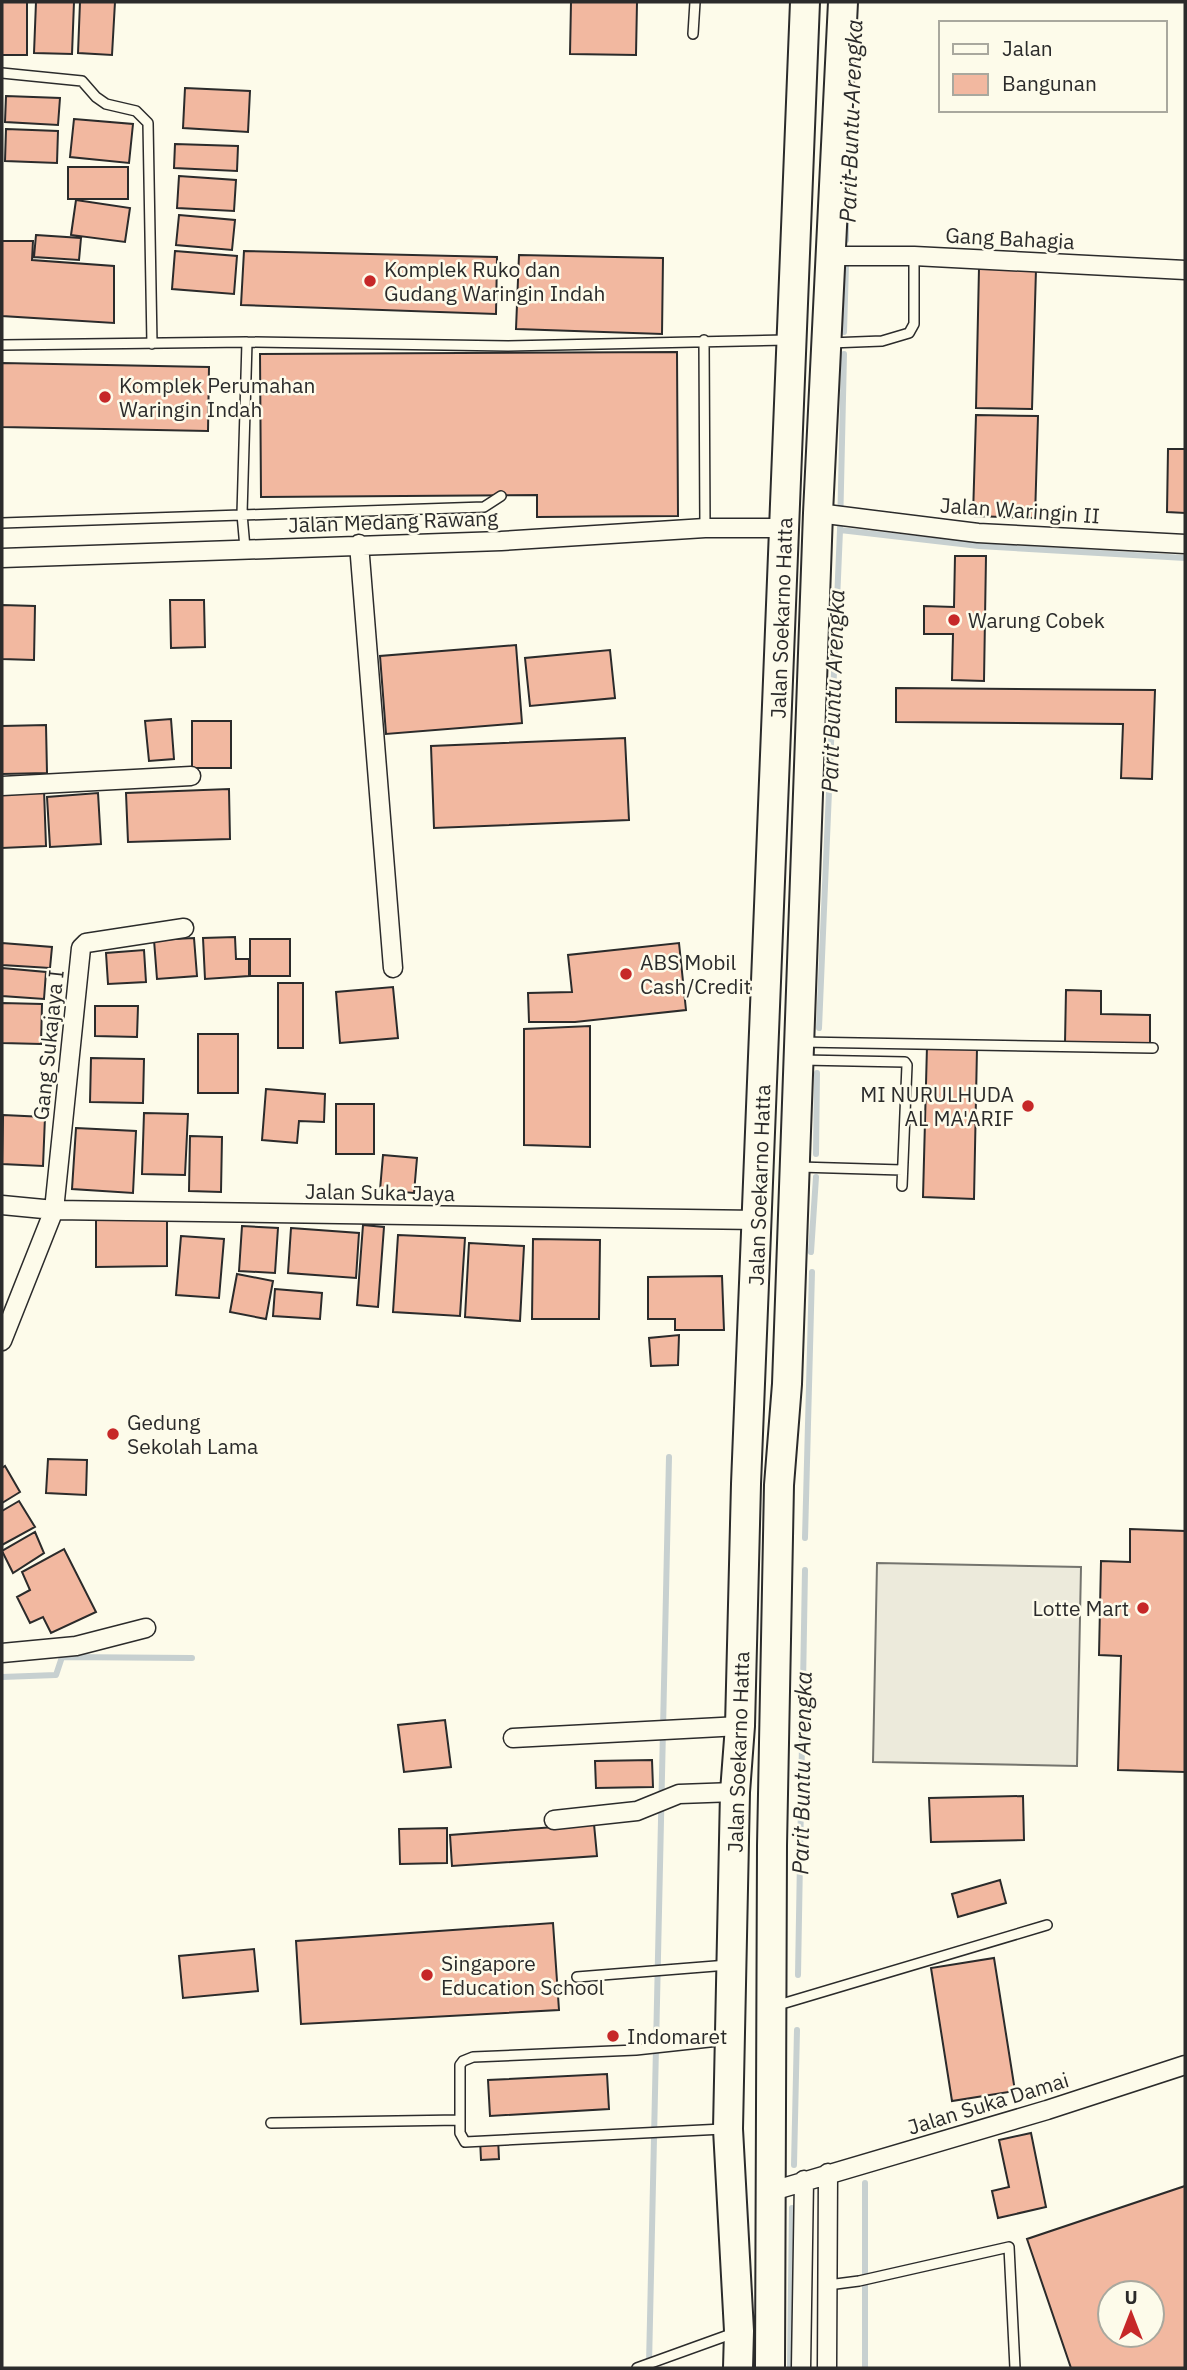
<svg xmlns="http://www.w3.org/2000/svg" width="1187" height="2370" font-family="'IBM Plex Sans',sans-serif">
<rect width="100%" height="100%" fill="#fdfbea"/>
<path fill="#eceadb" stroke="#74746e" stroke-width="2" d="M 877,1563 L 1081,1567 L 1077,1766 L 873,1762 Z"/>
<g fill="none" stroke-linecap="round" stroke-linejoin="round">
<path stroke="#c7d0d0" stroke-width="6" d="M 846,240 L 846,214
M 844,332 L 846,265
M 840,530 L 979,546 L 1185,558
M 819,1028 L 840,530 L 844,354
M 816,1154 L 817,1073
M 811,1252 L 816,1177
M 805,1538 L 812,1272
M 2,1677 L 56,1675 L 62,1657 L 192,1658
M 798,1975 L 805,1570
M 794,2165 L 797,2030
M 865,2183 L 865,2368
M 649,2365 L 669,1457
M 790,2368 L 792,2208"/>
</g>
<path fill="#f2b8a0" stroke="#2b2b2b" stroke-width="2" fill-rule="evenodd" d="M 2,2 L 27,2 L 27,55 L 2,55 Z
M 36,2 L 74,2 L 72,54 L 34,53 Z
M 80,2 L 115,2 L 112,55 L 78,53 Z
M 571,2 L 637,2 L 636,55 L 570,54 Z
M 185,88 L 250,91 L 248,132 L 183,128 Z
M 6,96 L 60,98 L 58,125 L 5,122 Z
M 74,119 L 133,124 L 129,163 L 70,157 Z
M 6,129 L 58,131 L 57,163 L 5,161 Z
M 175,144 L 238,146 L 237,171 L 174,168 Z
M 68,167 L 128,167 L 128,199 L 68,199 Z
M 179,176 L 236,180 L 234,211 L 177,208 Z
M 76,200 L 130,208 L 125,242 L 71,235 Z
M 179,215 L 235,220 L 232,250 L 176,245 Z
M 36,235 L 81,238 L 79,260 L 34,257 Z
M 2,241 L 33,241 L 32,260 L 114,266 L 114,323 L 2,316 Z
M 175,251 L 237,256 L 234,294 L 172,289 Z
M 244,251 L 497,257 L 496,314 L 241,305 Z
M 519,255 L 663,258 L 662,334 L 516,329 Z
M 979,268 L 1036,269 L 1032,409 L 976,408 Z
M 677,352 L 678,516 L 537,517 L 537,495 L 261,497 L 260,354 Z
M 2,363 L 209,367 L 208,431 L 2,427 Z
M 976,415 L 1038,416 L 1035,518 L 973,516 Z
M 1168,449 L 1185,449 L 1185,513 L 1167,512 Z
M 955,556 L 986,556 L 984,681 L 952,680 L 953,634 L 924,634 L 924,606 L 954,607 Z
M 170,600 L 204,600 L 205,647 L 171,648 Z
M 2,605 L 35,606 L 34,660 L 2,659 Z
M 516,645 L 522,723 L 386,734 L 380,656 Z
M 610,650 L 615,698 L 530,706 L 525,658 Z
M 896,688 L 1155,690 L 1152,779 L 1121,778 L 1123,724 L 896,722 Z
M 171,719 L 174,759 L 149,761 L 145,721 Z
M 192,721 L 231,721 L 231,768 L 192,768 Z
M 46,725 L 47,773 L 2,774 L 2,726 Z
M 625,738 L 629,820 L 434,828 L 431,746 Z
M 229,789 L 230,839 L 128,842 L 126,793 Z
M 44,790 L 46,846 L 2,848 L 2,791 Z
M 98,793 L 101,844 L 50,847 L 47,797 Z
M 235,937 L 236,959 L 249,959 L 249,976 L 205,979 L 203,938 Z
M 194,938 L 197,976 L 157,979 L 154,940 Z
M 250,939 L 290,939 L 290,976 L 250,976 Z
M 2,943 L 52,947 L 50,968 L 2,965 Z
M 679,943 L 686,1010 L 575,1022 L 529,1022 L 528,993 L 572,992 L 568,955 Z
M 144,950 L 146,982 L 108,984 L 106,953 Z
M 2,968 L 46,972 L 44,999 L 2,996 Z
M 278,983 L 303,983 L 303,1048 L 278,1048 Z
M 393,987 L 398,1038 L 340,1043 L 336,992 Z
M 1066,990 L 1101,991 L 1101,1014 L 1150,1015 L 1150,1044 L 1065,1043 Z
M 2,1003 L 42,1004 L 41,1044 L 2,1043 Z
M 95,1006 L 138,1006 L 137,1037 L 95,1036 Z
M 590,1026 L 590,1147 L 524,1145 L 524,1029 Z
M 198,1034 L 238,1034 L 238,1093 L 198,1093 Z
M 927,1046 L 977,1048 L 974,1199 L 923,1197 Z
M 91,1058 L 144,1059 L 143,1103 L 90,1102 Z
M 266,1089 L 325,1094 L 324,1122 L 299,1121 L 297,1143 L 262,1140 Z
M 336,1104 L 374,1104 L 374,1154 L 336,1154 Z
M 144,1113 L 188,1114 L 185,1175 L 142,1174 Z
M 3,1115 L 45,1117 L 43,1166 L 2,1164 Z
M 76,1128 L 136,1131 L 133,1193 L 72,1189 Z
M 190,1136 L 222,1137 L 221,1192 L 189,1191 Z
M 383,1155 L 417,1158 L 414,1193 L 380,1190 Z
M 167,1218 L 167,1266 L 96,1267 L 96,1219 Z
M 363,1225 L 384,1227 L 378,1307 L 357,1305 Z
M 242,1226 L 278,1228 L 275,1273 L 239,1271 Z
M 291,1228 L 359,1233 L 356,1278 L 288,1273 Z
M 398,1235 L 465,1238 L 460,1316 L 393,1312 Z
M 181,1236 L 224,1239 L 219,1298 L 176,1295 Z
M 533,1239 L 600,1240 L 599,1319 L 532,1319 Z
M 469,1243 L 524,1246 L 520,1321 L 465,1317 Z
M 237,1274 L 273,1281 L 266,1319 L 230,1312 Z
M 722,1276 L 724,1330 L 675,1330 L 675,1319 L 648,1319 L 648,1277 Z
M 275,1289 L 322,1293 L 320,1319 L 273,1316 Z
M 679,1335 L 678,1365 L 651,1366 L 649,1338 Z
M 48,1459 L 87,1460 L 86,1495 L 46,1493 Z
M 5,1466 L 20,1492 L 2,1503 L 2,1468 Z
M 19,1501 L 35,1527 L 2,1545 L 2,1511 Z
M 1130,1529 L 1185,1531 L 1185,1772 L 1118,1770 L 1121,1656 L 1099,1655 L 1101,1561 L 1130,1562 Z
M 35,1532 L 44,1553 L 13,1573 L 2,1551 Z
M 64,1549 L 96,1612 L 51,1633 L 43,1617 L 30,1623 L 17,1597 L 30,1590 L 22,1572 Z
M 445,1720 L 451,1767 L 404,1772 L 398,1725 Z
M 652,1760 L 653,1787 L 596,1788 L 595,1761 Z
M 1023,1796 L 1024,1840 L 931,1842 L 929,1798 Z
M 594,1824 L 597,1856 L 452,1866 L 450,1835 Z
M 447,1828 L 447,1863 L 400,1864 L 399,1829 Z
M 1000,1880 L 1006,1903 L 958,1917 L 952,1894 Z
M 553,1923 L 559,2010 L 301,2024 L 296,1941 Z
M 254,1949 L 258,1991 L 183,1998 L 179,1956 Z
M 994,1958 L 1015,2091 L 952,2101 L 931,1968 Z
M 607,2074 L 609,2109 L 490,2116 L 488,2080 Z
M 1031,2133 L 1046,2207 L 998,2218 L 992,2191 L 1009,2187 L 999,2140 Z
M 498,2138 L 499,2159 L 481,2160 L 480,2139 Z
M 1185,2186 L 1185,2368 L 1071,2368 L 1027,2239 ZM 1110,2293 L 1152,2293 L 1152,2335 L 1110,2335 Z"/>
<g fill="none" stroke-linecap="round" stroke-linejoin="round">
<g stroke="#2b2b2b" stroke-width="12">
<path id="service" d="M 693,34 L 695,2
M 2,73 L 82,81 L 96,97 L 106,104 L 136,111 L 148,123 L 152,344
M 704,340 L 705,528
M 830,343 L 882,341 L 909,333 L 914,324 L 914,256
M 2,345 L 247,342 L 508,346 L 787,340
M 2,523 L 484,507 L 501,496
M 245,548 L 242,514 L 247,342
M 801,1042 L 1153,1048
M 802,1060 L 905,1062 L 907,1065 L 902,1186
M 799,1167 L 902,1170
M 577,1977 L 728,1965
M 775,2006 L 1047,1925
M 271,2123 L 460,2120
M 723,2129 L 465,2142 L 460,2133 L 460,2065 L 463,2061 L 473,2057 L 636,2050 L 728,2040
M 828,2285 L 859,2281 L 1009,2247 L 1015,2368
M 637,2368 L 734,2333"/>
</g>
<g stroke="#2b2b2b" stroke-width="21">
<path id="minor" d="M 831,256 L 914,256 L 1185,270
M 818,513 L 978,533 L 1185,544
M 359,544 L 393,968
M 2,558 L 501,541 L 705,528 L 785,528
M 2,786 L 191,776
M 2,1205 L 54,1210 L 758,1220
M 2,1341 L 54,1210 L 81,948 L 86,943 L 184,928
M 2,1653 L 76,1646 L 146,1628
M 513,1738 L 740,1726
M 554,1820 L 637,1811 L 679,1794 L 735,1792
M 769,2192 L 1047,2110 L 1185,2065
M 801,2368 L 804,2180
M 827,2368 L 828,2173"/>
</g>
<g stroke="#2b2b2b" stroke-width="32">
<path id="primary" d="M 738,2368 L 739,2331 L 728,2129 L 735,1792 L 740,1726 L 746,1484 L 805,2
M 770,2368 L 772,1846 L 779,1485 L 787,1384 L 818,513 L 843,2"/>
</g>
<use href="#service" stroke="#fdfbea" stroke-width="9"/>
<use href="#minor" stroke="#fdfbea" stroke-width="18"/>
<use href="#primary" stroke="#fdfbea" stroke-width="28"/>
</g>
<g fill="#c62828" stroke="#fdfbea" stroke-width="2.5">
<circle cx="370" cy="281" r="7"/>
<circle cx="105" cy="397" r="7"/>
<circle cx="954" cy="620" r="7"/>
<circle cx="626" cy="974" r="7"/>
<circle cx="1028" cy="1106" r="7"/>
<circle cx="113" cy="1434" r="7"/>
<circle cx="1143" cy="1608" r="7"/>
<circle cx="427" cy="1975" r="7"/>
<circle cx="613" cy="2036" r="7"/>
</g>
<g text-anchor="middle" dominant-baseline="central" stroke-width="5" stroke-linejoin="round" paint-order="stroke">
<g font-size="21" fill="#2b2b2b" stroke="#fdfbea">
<text transform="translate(1010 238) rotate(3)">Gang Bahagia</text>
<text transform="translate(1020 510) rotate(4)">Jalan Waringin II</text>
<text transform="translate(393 521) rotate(-2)">Jalan Medang Rawang</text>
<text transform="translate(781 618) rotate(-88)">Jalan Soekarno Hatta</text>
<text transform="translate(48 1045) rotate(-84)">Gang Sukajaya I</text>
<text transform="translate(759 1185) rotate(-88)">Jalan Soekarno Hatta</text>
<text transform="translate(380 1192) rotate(1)">Jalan Suka Jaya</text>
<text transform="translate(738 1752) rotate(-88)">Jalan Soekarno Hatta</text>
<text transform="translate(988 2103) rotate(-17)">Jalan Suka Damai</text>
</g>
<g font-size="21" fill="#2b2b2b" stroke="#fdfbea" text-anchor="start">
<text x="384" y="269">Komplek Ruko dan<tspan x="384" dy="24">Gudang Waringin Indah</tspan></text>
<text x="119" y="385">Komplek Perumahan<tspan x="119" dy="24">Waringin Indah</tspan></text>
<text x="968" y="620">Warung Cobek</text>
<text x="640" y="962">ABS Mobil<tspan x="640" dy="24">Cash/Credit</tspan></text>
<text x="1014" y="1094" text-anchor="end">MI NURULHUDA<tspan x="1014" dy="24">AL MA'ARIF</tspan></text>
<text x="127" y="1422">Gedung<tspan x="127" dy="24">Sekolah Lama</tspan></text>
<text x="1129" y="1608" text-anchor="end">Lotte Mart</text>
<text x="441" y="1963">Singapore<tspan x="441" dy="24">Education School</tspan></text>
<text x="627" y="2036">Indomaret</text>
</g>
<g font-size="23" font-style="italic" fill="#2b2b2b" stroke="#fdfbea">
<text transform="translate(850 121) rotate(-88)">Parit Buntu Arengka</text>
<text transform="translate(832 691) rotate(-88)">Parit Buntu Arengka</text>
<text transform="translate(801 1773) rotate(-89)">Parit Buntu Arengka</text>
</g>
</g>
<rect width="1187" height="2370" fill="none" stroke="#2b2b2b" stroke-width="7"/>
<rect x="939" y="21" width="228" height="91" fill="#fdfbea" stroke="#a9a89e" stroke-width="2"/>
<rect x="953" y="44" width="35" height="10" fill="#fdfbea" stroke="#a9a89e" stroke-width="2"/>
<text x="1002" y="56" font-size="21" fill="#2b2b2b">Jalan</text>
<rect x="953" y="74" width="35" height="21" fill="#f2b8a0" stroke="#a9a89e" stroke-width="2"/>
<text x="1002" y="91" font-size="21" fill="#2b2b2b">Bangunan</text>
<g transform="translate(1131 2314)"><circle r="33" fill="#fdfbea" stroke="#a9a89e" stroke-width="2"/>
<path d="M0-5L12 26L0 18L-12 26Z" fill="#c62828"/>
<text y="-10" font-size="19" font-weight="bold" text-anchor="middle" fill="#2b2b2b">U</text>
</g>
</svg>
